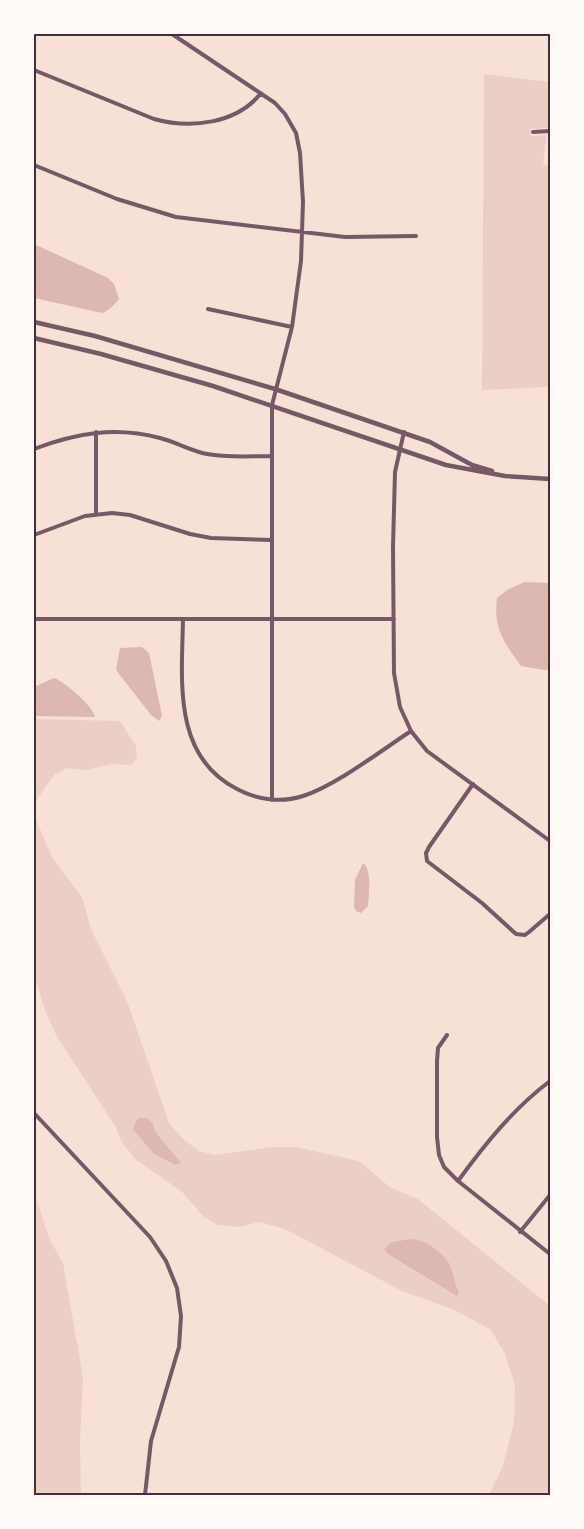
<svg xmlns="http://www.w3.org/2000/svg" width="584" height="1529" font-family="Signika,sans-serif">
<rect width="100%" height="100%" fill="#f7e1d7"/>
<path fill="#ebcfc5" d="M 484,74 L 550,82 L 550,125 L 548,128 L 530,129 L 531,136 L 547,135 L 543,164 L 550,166 L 550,387 L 482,390 Z
M 34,719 L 120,721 L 136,746 L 137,757 L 132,765 L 112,764 L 86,770 L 67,768 L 54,775 L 37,799 L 34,814 Z
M 34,815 L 52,857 L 82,897 L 91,929 L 127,1001 L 169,1123 L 183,1139 L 199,1151 L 215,1155 L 272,1147 L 296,1147 L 359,1161 L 391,1188 L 418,1199 L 550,1306 L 550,1495 L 489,1495 L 502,1468 L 514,1423 L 515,1385 L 505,1354 L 491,1330 L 455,1310 L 402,1291 L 285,1229 L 259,1222 L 240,1227 L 217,1225 L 203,1216 L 182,1192 L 135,1159 L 122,1142 L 115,1126 L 56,1035 L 45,1010 L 34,976 Z
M 34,1191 L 49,1238 L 63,1263 L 83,1377 L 80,1442 L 81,1495 L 34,1495 Z"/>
<path fill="#dcb8b0" d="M 34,244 L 108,278 L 114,284 L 119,299 C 114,305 109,311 102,313 L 34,298 Z
M 525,582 L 550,583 L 550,669 L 544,670 L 521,666 C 504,643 493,627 497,598 L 507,590 Z
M 142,647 L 149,653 L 162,716 L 159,721 L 151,715 L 116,670 L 120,648 Z
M 54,678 C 64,681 94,707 95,717 L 34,716 L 34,687 Z
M 363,863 C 372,868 369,896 368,906 L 361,913 L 356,911 L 354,907 L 355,880 Z
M 138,1118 L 146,1118 L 152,1122 L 156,1133 L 181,1163 L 175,1165 L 153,1153 L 133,1129 Z
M 411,1239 C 425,1239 448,1255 452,1270 C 454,1278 455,1285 459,1293 L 457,1296 L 388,1254 L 384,1249 L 392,1242 Z"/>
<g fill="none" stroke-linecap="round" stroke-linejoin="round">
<path stroke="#755966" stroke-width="4" d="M 172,34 L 275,103 L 285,114 L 296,133 L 300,153 L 303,202 L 301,261 L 292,327 L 272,405 L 272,800
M 34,70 L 154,119 C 190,129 237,124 261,93
M 533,132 L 550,131
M 34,165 L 117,199 L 176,217 L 345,237 L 416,236
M 208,309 L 292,327
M 404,432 L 395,472 L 393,547 L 394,673 L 400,707 L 411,731 L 427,751 L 550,841
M 34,449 C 76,433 116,426 160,438 C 176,442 191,451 207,454 C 228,458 250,456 272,456
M 96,514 L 96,432
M 34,535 L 85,516 L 112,513 L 130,515 L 190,534 L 211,538 L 272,540
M 34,619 L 394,619
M 183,619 C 182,680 172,756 237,789 C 257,800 281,803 303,796 C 335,786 382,750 411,731
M 473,784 L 429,847 L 426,853 L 427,861 L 482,903 L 516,934 L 525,935 L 529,932 L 550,914
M 447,1035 L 438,1048 L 437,1061 L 437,1137 L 439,1155 L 444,1167 L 458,1181 L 550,1254
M 34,1113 L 150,1237 L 166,1261 L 177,1288 L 181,1316 L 179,1347 L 151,1441 L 145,1495
M 458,1181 C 485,1144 513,1109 550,1081
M 520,1232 L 550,1195"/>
<path stroke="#755966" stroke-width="4.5" d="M 34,322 L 95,336 L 275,389 L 430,442 L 472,465 L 492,471
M 34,338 L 101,354 L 213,386 L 446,465 L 505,476 L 550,479"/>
</g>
<rect width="584" height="1529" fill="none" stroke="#fffaf5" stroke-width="70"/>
<rect x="35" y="35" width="514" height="1459" fill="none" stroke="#4a2c40" stroke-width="2"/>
</svg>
